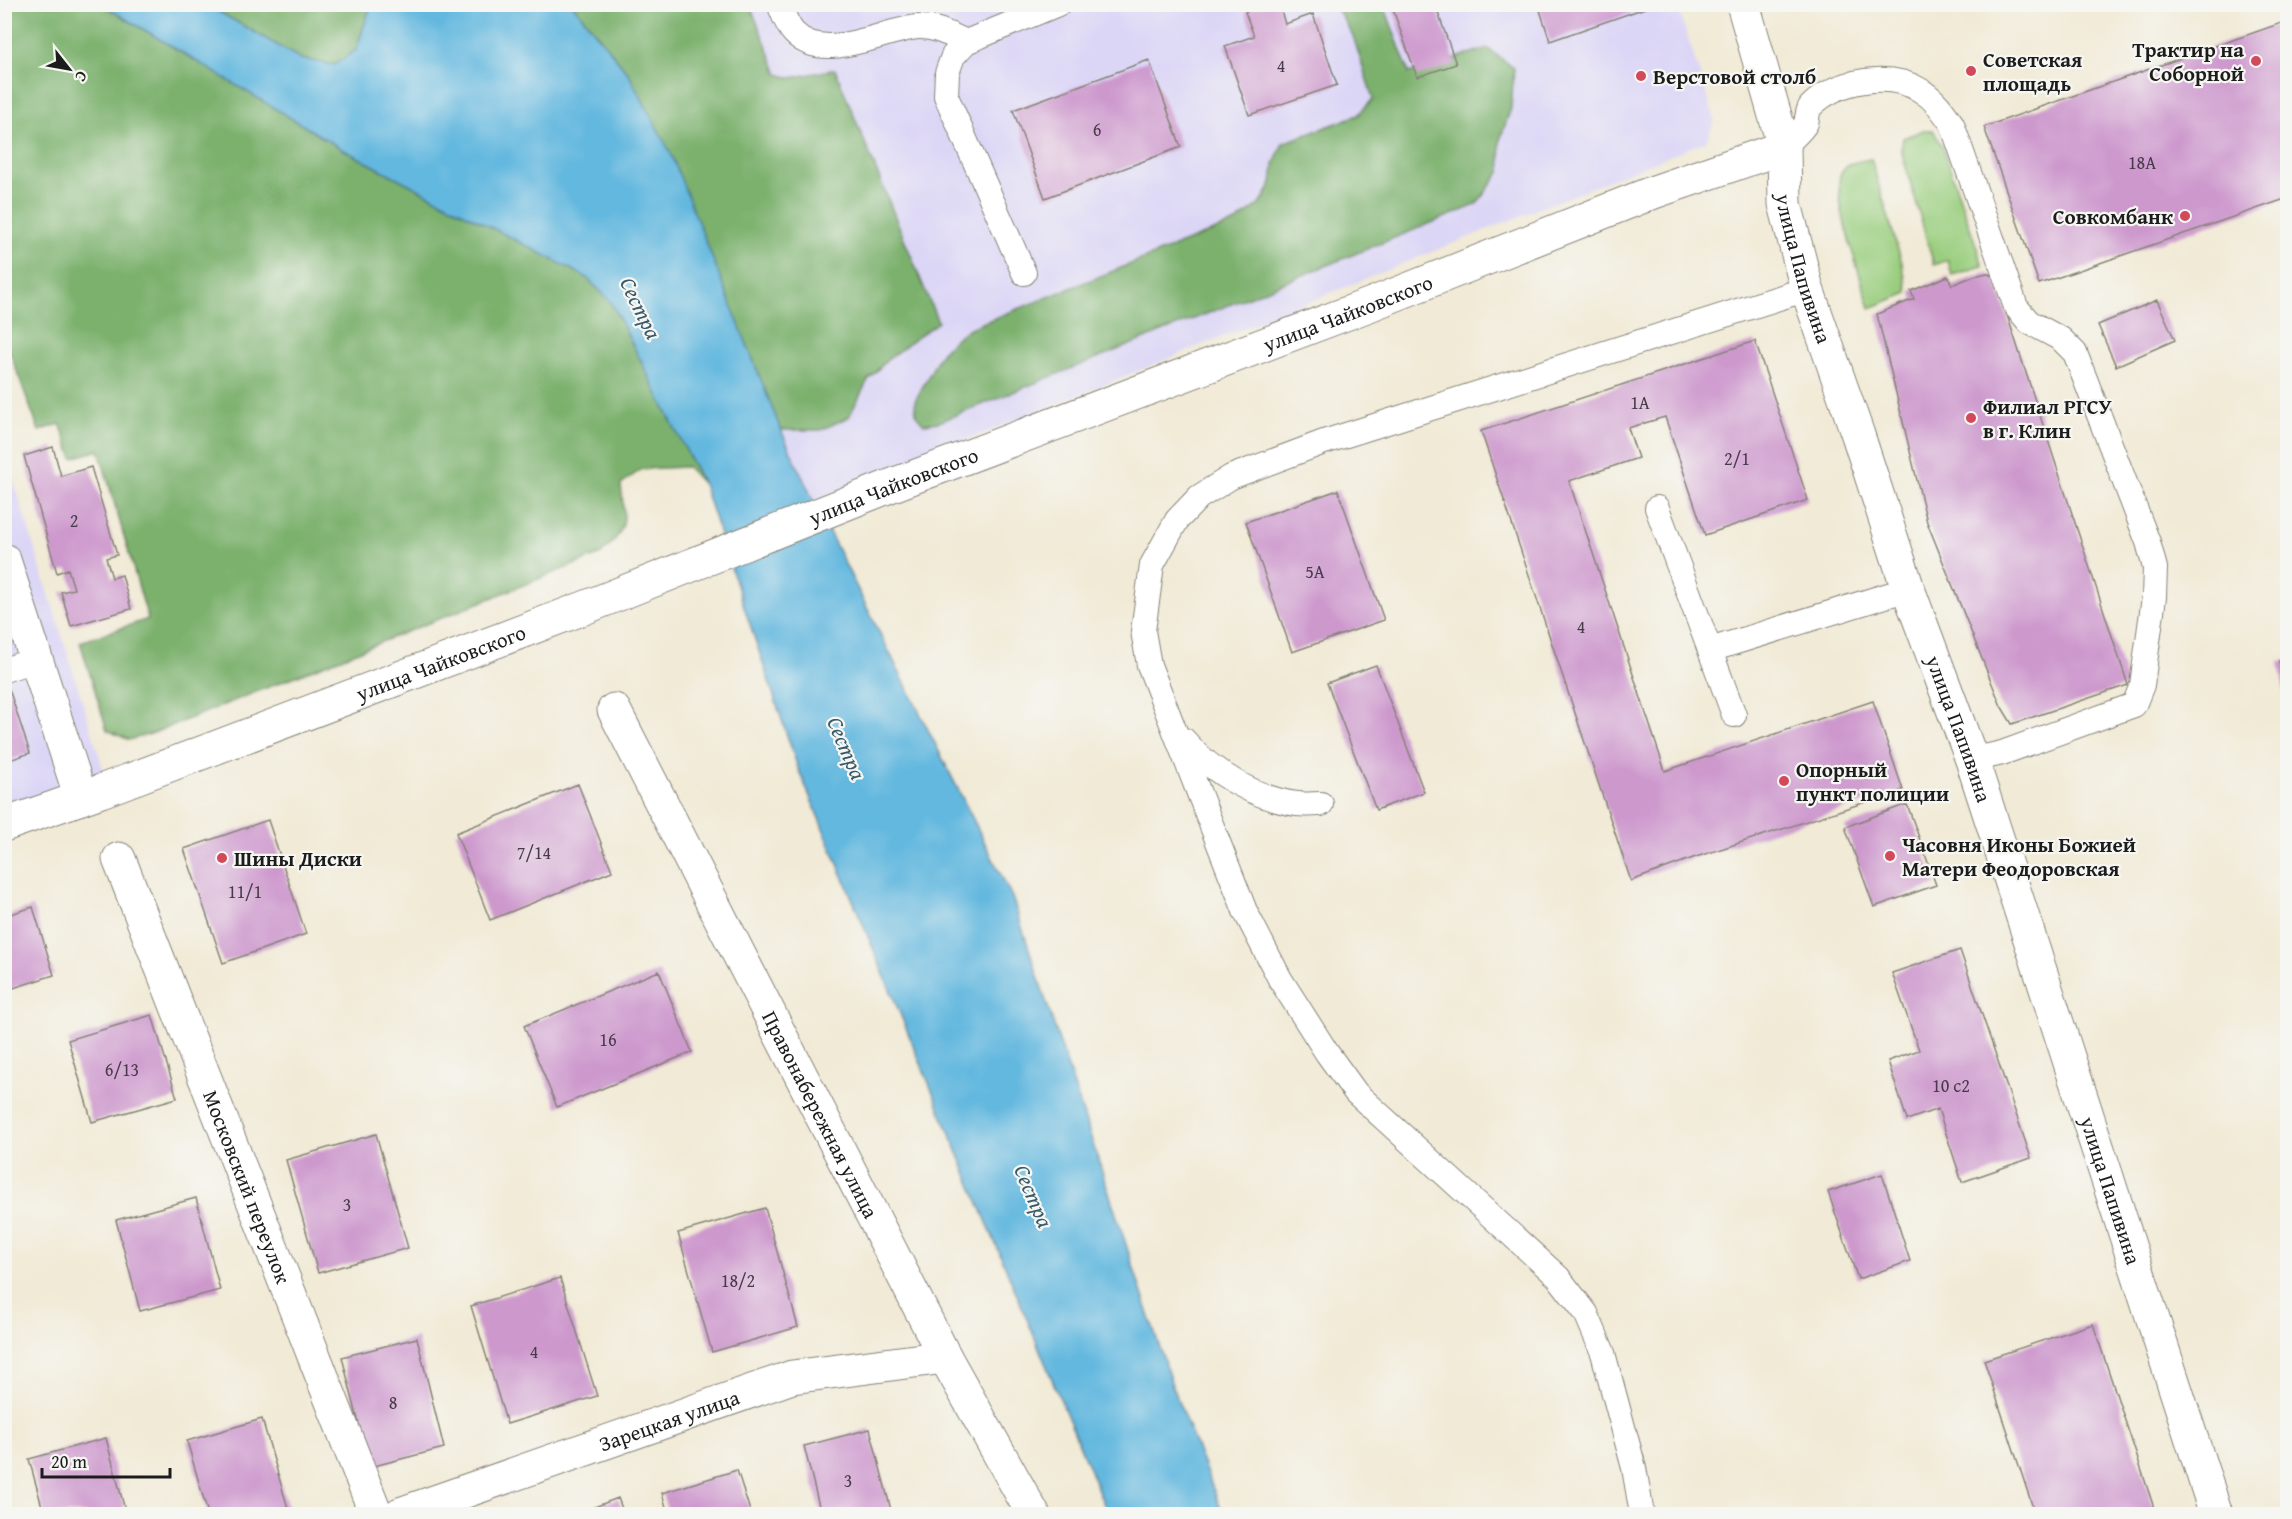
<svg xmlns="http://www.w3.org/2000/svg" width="2292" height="1519" font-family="'Gentium Book Plus',serif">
<rect width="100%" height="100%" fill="#f6f6f2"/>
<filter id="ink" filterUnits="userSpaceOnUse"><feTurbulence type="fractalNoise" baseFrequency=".0167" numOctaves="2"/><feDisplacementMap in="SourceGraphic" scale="12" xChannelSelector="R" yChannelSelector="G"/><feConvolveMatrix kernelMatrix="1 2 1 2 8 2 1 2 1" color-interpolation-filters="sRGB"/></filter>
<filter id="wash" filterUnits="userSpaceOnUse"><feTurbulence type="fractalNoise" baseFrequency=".008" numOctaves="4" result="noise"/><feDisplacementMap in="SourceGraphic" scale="24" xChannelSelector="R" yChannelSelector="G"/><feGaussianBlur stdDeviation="1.35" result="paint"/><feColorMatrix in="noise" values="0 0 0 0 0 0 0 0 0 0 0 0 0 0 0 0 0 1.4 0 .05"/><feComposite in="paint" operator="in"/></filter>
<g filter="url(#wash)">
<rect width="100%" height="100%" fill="#f1ead6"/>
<path fill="#dcd6f6" d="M 750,5 L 1677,5 L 1715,120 L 1706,141 L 814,502 L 781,430 L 821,430 L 849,417 L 868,380 L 889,358 L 938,322 L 835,70 L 791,78 L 778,74 Z
M 4,444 L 8,463 L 106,777 L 4,815 Z"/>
<path fill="#9ace7e" stroke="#5b754d" stroke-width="1.5" d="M 1924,130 L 1933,130 L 1943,148 L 1983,266 L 1952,275 L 1948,260 L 1934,265 L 1901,150 L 1903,138 Z
M 1871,159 L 1902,263 L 1908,293 L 1870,308 C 1863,283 1829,192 1842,171 C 1847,162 1861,161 1871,159 Z"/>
<path fill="#7bb16d" stroke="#4c6644" stroke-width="1.5" d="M 368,4 L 369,11 L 356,50 L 334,65 L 301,59 L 207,5 Z
M 5,5 L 103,5 L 342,149 L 586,277 L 611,302 L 703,484 L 687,467 L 642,469 L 621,484 C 624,522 631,526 601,554 L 151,734 L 129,740 L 107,730 L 80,642 L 148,619 L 99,450 L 73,458 L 60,424 L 39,431 L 5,339 Z
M 573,5 L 750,5 L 778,74 L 791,78 L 835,69 L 938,322 L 889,358 L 868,380 L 849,417 L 821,430 L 781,430 L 726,294 L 628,73 Z
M 1335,5 L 1384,5 L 1409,73 L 1487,48 L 1514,68 L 1511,108 L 1500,140 L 1501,171 L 1476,205 L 939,422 L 924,424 L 916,415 L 915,401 L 941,353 L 957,337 L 970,328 L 1236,222 L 1261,203 L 1272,184 L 1274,164 L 1283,143 L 1358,115 L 1373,99 L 1353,36 Z"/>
<path fill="#63b8df" stroke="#406a7e" stroke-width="1.5" d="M 103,5 L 207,5 L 301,59 L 334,65 L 356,50 L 369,11 L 368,5 L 573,5 L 628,73 L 671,154 L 781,430 L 814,502 L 1012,897 L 1174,1391 L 1223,1514 L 1108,1514 L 798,768 L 703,484 L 611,302 L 586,277 L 342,149 Z"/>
<g id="blocks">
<path fill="#cd99cd" d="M 1265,4 L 1279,4 L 1285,24 L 1313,14 L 1337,85 L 1249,115 L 1225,46 L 1254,36 L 1245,12 Z
M 1391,4 L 1435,4 L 1456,64 L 1417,77 Z
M 1538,4 L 1647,4 L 1648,7 L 1550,41 Z
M 2287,21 L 2288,198 L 2039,284 L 1984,127 Z
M 1149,60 L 1181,147 L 1045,198 L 1013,110 Z
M 1987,273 L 1995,278 L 2128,685 L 2012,724 L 2001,706 L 1927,522 L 1877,314 L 1914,299 L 1911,291 L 1948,276 L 1952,285 L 1974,276 Z
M 2157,300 L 2175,340 L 2116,366 L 2098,325 Z
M 1755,341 L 1808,500 L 1705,535 L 1665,417 L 1628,428 L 1638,458 L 1569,481 L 1665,771 L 1873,701 L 1903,790 L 1693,858 L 1631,881 L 1481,431 Z
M 53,447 L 61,476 L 91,467 L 117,555 L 106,558 L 112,578 L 122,575 L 131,609 L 71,626 L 61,592 L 74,589 L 68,569 L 57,573 L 24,456 Z
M 1338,490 L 1384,620 L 1292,652 L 1246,522 Z
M 2288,660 L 2288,705 L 2286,705 L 2279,661 Z
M 1376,665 L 1424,792 L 1376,810 L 1327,683 Z
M 9,689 L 30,753 L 4,762 L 4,691 Z
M 578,784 L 612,871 L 490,920 L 456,833 Z
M 1907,804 L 1936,885 L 1874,907 L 1845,827 Z
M 268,820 L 306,934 L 223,963 L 184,849 Z
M 33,907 L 54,975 L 4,991 L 4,916 Z
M 1960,950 L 2031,1158 L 1962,1182 L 1938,1109 L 1907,1120 L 1888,1061 L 1919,1050 L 1892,973 Z
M 659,971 L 692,1052 L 557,1107 L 524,1026 Z
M 152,1015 L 177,1098 L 92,1122 L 68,1040 Z
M 376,1134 L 408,1248 L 318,1273 L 286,1160 Z
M 1882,1174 L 1910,1261 L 1858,1279 L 1828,1192 Z
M 196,1198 L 220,1290 L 140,1311 L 116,1220 Z
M 765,1208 L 798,1327 L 712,1352 L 678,1233 Z
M 560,1278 L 597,1396 L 507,1424 L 471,1306 Z
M 2093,1324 L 2156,1514 L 2035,1514 L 1984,1360 Z
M 417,1338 L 444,1448 L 370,1467 L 342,1357 Z
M 262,1419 L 289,1512 L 280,1514 L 208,1514 L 187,1441 Z
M 870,1429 L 892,1514 L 821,1514 L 804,1446 Z
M 106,1438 L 126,1514 L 44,1514 L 29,1459 Z
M 737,1470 L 751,1514 L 668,1514 L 662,1493 Z
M 618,1498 L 624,1514 L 576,1514 Z"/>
</g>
</g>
<g filter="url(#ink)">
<use href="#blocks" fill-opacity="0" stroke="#868379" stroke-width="1.5"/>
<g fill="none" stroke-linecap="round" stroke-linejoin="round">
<g stroke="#868379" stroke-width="26">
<path id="lane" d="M 779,4 C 783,13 787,26 794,33 C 824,64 883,30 918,27 C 934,26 951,35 966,42
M 1784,147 C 1790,140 1802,131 1806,123 C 1808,117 1807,110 1811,106 C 1837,80 1889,71 1920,90 C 1935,99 1943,111 1952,124 L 2016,307 L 2029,322 L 2061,339 L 2075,353 L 2148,542 L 2155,568 L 2154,597 L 2142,685 L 2134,705 L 2002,753 L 1972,760
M 1024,273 L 946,96 L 947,73 L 953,56 L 966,42 L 1058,4
M 1657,508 L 1734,715
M 1710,650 L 1908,589
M 4,670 L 37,659
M 1184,740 C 1210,771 1256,799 1297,804 C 1305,805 1313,804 1321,804
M 1642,1514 L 1634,1468 L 1603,1353 L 1586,1313 L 1558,1277 L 1356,1093 L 1327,1053 L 1280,979 L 1245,911 L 1149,665 L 1143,631 L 1152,565 L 1177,520 L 1199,497 L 1231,477 L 1324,442 L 1807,289"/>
</g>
<g stroke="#868379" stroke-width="35">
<g id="street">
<path d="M 4,560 L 81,798"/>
<path id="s1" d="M 614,710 L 945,1357 L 1033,1514"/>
<path id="s2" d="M 119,859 L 376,1514"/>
<path id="s3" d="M 400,1514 L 792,1377 L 945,1357"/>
</g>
</g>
<g stroke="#868379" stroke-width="35">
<g id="secondary">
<path id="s4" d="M 4,825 L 101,791 L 584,608 L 890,486 L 1369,305 L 1654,192 L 1784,147"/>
</g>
</g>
<g stroke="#868379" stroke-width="35">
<g id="highway">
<path id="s5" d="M 1743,4 L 1784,147 L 1785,204 L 1807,289 L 1858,435 L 1908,589 L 1972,760 L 2216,1514"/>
</g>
</g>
<use href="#lane" stroke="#fff" stroke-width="24"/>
<use href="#street" stroke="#fff" stroke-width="33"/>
<use href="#secondary" stroke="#fff" stroke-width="33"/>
<use href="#highway" stroke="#fff" stroke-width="33"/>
</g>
</g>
<g fill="#d1495b" stroke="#f6f6f2" stroke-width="2">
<circle cx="2256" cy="61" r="6"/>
<circle cx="1971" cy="71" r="6"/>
<circle cx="1641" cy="76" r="6"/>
<circle cx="2185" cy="216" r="6"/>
<circle cx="1971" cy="418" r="6"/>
<circle cx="1784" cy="781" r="6"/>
<circle cx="1890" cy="856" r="6"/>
<circle cx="222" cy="858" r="6"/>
</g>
<g text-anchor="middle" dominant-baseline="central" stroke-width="4.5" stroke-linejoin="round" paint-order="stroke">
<g font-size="18" fill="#483b48">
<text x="1281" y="65">4</text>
<text x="1097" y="129">6</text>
<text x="2142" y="162">18А</text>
<text x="1640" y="402">1А</text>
<text x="1737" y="458">2/1</text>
<text x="74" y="520">2</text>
<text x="1315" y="571">5А</text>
<text x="1581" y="626">4</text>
<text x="534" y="852">7/14</text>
<text x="245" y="891">11/1</text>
<text x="608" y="1039">16</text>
<text x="122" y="1069">6/13</text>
<text x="1951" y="1085">10 с2</text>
<text x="347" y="1204">3</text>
<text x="738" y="1280">18/2</text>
<text x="534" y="1351">4</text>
<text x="393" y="1402">8</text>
<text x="848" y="1480">3</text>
</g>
<g font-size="21" font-weight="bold" fill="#1c1c1c" stroke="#f6f6f2" text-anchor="start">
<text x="2244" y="49" text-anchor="end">Трактир на<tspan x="2244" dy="24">Соборной</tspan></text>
<text x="1983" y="59">Советская<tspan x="1983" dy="24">площадь</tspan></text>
<text x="1653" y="76">Верстовой столб</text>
<text x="2173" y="216" text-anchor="end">Совкомбанк</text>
<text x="1983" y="406">Филиал РГСУ<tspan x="1983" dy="24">в г. Клин</tspan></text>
<text x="1796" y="769">Опорный<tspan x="1796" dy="24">пункт полиции</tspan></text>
<text x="1902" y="844">Часовня Иконы Божией<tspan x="1902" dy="24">Матери Феодоровская</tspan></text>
<text x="234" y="858">Шины Диски</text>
</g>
<g font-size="21" fill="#1c1c1c" stroke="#f6f6f2">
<text stroke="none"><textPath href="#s5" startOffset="273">улица Папивина</textPath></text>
<text stroke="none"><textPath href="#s4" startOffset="1438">улица Чайковского</textPath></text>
<text stroke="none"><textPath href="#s4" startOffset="952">улица Чайковского</textPath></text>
<text stroke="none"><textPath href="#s4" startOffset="466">улица Чайковского</textPath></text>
<text stroke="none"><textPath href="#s5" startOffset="759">улица Папивина</textPath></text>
<text stroke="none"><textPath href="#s1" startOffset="454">Правонабережная улица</textPath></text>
<text stroke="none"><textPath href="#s2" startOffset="352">Московский переулок</textPath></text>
<text stroke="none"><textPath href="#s5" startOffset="1245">улица Папивина</textPath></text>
<text stroke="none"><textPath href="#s3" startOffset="285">Зарецкая улица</textPath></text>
</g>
<g font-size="22" font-style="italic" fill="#385a6a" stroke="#f6f6f2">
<text transform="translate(641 308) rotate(64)">Сестра</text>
<text transform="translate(847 748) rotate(67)">Сестра</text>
<text transform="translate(1034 1196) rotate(67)">Сестра</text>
</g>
</g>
<rect width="2292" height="1519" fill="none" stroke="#f6f6f2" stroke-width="24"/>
<g transform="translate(69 69) rotate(121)" stroke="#f6f6f2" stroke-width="4.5" paint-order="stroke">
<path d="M0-4.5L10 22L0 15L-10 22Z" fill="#1c1c1c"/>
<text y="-9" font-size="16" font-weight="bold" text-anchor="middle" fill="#1c1c1c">С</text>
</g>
<path d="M42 1468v9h128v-9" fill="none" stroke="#1c1c1c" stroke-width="3"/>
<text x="51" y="1468" font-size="18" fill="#1c1c1c" stroke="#f6f6f2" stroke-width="4.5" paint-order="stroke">20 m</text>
</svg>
